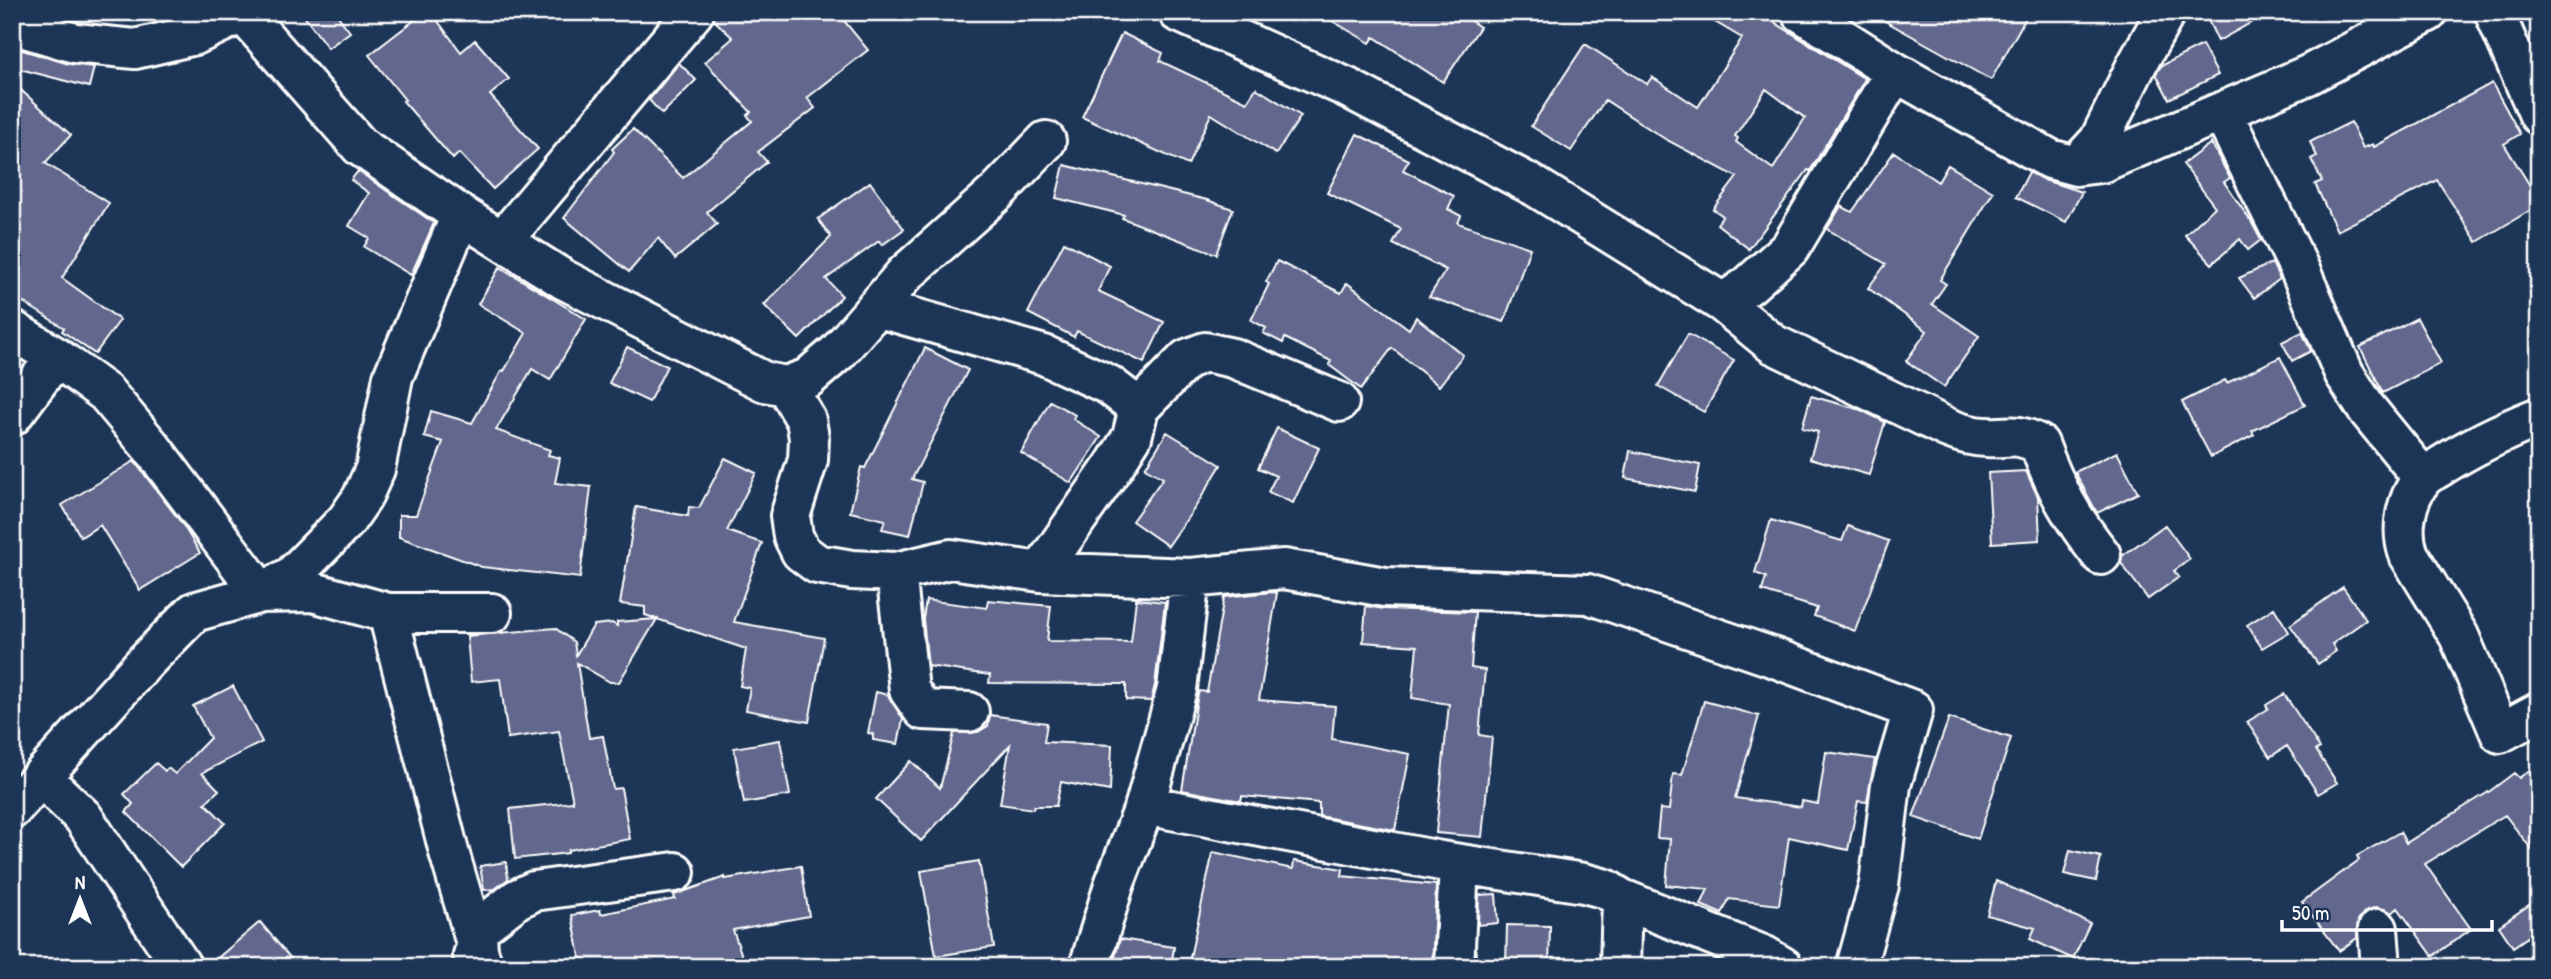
<svg xmlns="http://www.w3.org/2000/svg" width="2551" height="979" font-family="'Patrick Hand',sans-serif">
<rect width="100%" height="100%" fill="#1d3557"/>
<filter id="ink" filterUnits="userSpaceOnUse"><feTurbulence type="fractalNoise" baseFrequency=".0143" numOctaves="2"/><feDisplacementMap in="SourceGraphic" scale="14" xChannelSelector="R" yChannelSelector="G"/><feConvolveMatrix kernelMatrix="1 2 1 2 8 2 1 2 1" color-interpolation-filters="sRGB"/></filter>
<g filter="url(#ink)">
<path fill="#62678d" stroke="#fff" stroke-width="2" fill-rule="evenodd" d="M 301,12 L 335,12 L 350,32 L 328,48 Z
M 425,12 L 431,12 L 461,52 L 475,40 L 509,79 L 490,95 L 538,149 L 493,189 L 459,153 L 453,159 L 403,101 L 405,100 L 369,55 Z
M 715,12 L 837,12 L 868,50 L 807,98 L 815,108 L 758,152 L 767,162 L 707,212 L 717,224 L 675,259 L 658,238 L 629,272 L 564,218 L 614,152 L 612,149 L 633,129 L 683,178 L 752,121 L 747,115 L 751,112 L 705,62 L 733,38 L 714,20 Z
M 1317,12 L 1457,12 L 1480,27 L 1443,82 L 1374,37 L 1370,43 Z
M 1698,12 L 1758,12 L 1865,79 L 1810,171 L 1808,170 L 1749,249 L 1717,224 L 1723,216 L 1713,209 L 1737,177 L 1665,139 L 1605,100 L 1571,151 L 1531,126 L 1585,44 L 1647,84 L 1652,77 L 1698,107 L 1742,38 ZM 1766,89 L 1805,118 L 1773,169 L 1736,142 L 1738,138 L 1735,136 Z
M 1869,12 L 2029,12 L 1991,80 Z
M 2204,12 L 2270,12 L 2218,41 Z
M 1122,33 L 1163,53 L 1160,61 L 1247,102 L 1256,88 L 1301,116 L 1276,154 L 1211,114 L 1188,165 L 1082,117 Z
M 2202,45 L 2218,75 L 2169,99 L 2156,74 L 2161,66 Z
M 19,49 L 69,64 L 94,67 L 89,87 L 16,68 Z
M 679,63 L 696,80 L 662,114 L 649,100 Z
M 12,82 L 71,135 L 45,163 L 109,203 L 62,278 L 120,320 L 95,354 L 62,331 L 64,328 L 12,295 Z
M 2492,83 L 2520,134 L 2504,144 L 2539,200 L 2539,205 L 2477,242 L 2437,180 L 2337,231 L 2315,184 L 2322,181 L 2311,159 L 2317,156 L 2310,142 L 2351,122 L 2363,148 L 2373,144 L 2374,147 Z
M 1357,134 L 1409,160 L 1403,170 L 1454,196 L 1448,209 L 1461,216 L 1458,223 L 1530,248 L 1504,322 L 1429,297 L 1446,270 L 1393,244 L 1401,229 L 1327,193 Z
M 2211,143 L 2230,178 L 2224,182 L 2252,223 L 2261,240 L 2248,250 L 2240,239 L 2212,264 L 2185,235 L 2215,207 L 2183,164 Z
M 1894,152 L 1938,182 L 1948,165 L 1993,192 L 1940,280 L 1946,284 L 1932,304 L 1979,336 L 1944,387 L 1906,361 L 1927,331 L 1868,288 L 1886,264 L 1827,229 L 1841,206 L 1852,212 Z
M 1064,165 L 1207,200 L 1233,209 L 1216,254 L 1122,218 L 1124,215 L 1056,198 Z
M 358,171 L 434,223 L 411,275 L 364,247 L 369,238 L 349,226 L 369,193 L 351,180 Z
M 2029,172 L 2044,180 L 2082,192 L 2066,222 L 2016,197 Z
M 870,182 L 904,229 L 882,245 L 879,241 L 826,279 L 842,296 L 799,339 L 764,305 L 831,237 L 818,219 Z
M 1064,242 L 1110,266 L 1098,291 L 1164,322 L 1144,363 L 1077,331 L 1074,337 L 1028,313 Z
M 1277,261 L 1341,293 L 1347,283 L 1409,329 L 1416,317 L 1463,355 L 1439,386 L 1392,348 L 1361,389 L 1329,365 L 1331,361 L 1285,338 L 1283,343 L 1263,333 L 1266,328 L 1251,320 L 1269,284 L 1266,282 Z
M 2272,263 L 2280,279 L 2254,298 L 2239,278 Z
M 500,267 L 586,319 L 550,380 L 532,369 L 496,430 L 550,450 L 548,455 L 560,458 L 555,483 L 591,487 L 580,578 L 482,567 L 399,537 L 399,515 L 416,515 L 443,442 L 424,437 L 431,411 L 472,423 L 502,370 L 504,371 L 526,333 L 478,304 Z
M 2417,318 L 2441,363 L 2383,393 L 2360,347 Z
M 2302,332 L 2311,351 L 2292,361 L 2282,342 Z
M 1688,334 L 1734,360 L 1704,412 L 1658,386 Z
M 627,347 L 667,366 L 649,402 L 609,383 Z
M 925,348 L 968,370 L 912,479 L 923,482 L 910,535 L 882,529 L 885,520 L 850,512 L 861,467 L 865,468 Z
M 2280,357 L 2305,405 L 2252,431 L 2254,435 L 2211,457 L 2182,402 L 2225,380 L 2227,383 Z
M 1811,396 L 1861,410 L 1885,422 L 1869,475 L 1810,458 L 1818,432 L 1802,428 Z
M 1050,401 L 1075,415 L 1073,419 L 1101,437 L 1071,483 L 1021,453 Z
M 1277,428 L 1319,448 L 1293,503 L 1268,492 L 1276,476 L 1258,468 Z
M 1167,432 L 1221,465 L 1196,506 L 1168,546 L 1132,521 L 1163,478 L 1145,468 Z
M 1630,451 L 1700,465 L 1695,492 L 1625,478 Z
M 2117,452 L 2138,493 L 2097,513 L 2075,472 Z
M 725,458 L 756,473 L 727,531 L 762,543 L 734,622 L 824,638 L 809,722 L 746,710 L 750,688 L 740,686 L 746,649 L 645,615 L 645,607 L 620,604 L 636,507 L 688,516 L 689,507 L 699,508 Z
M 134,461 L 183,525 L 200,553 L 140,590 L 100,525 L 81,537 L 62,505 Z
M 2026,471 L 2038,497 L 2040,540 L 1992,543 L 1988,473 Z
M 1771,520 L 1842,541 L 1848,526 L 1889,541 L 1855,631 L 1814,616 L 1817,608 L 1762,591 L 1766,577 L 1755,573 Z
M 2165,525 L 2190,559 L 2174,571 L 2179,577 L 2148,599 L 2121,563 L 2122,556 Z
M 2343,587 L 2366,620 L 2332,644 L 2336,651 L 2318,664 L 2290,625 Z
M 1272,592 L 1277,593 L 1259,700 L 1335,706 L 1332,739 L 1410,754 L 1395,830 L 1319,816 L 1319,803 L 1242,796 L 1241,801 L 1182,790 L 1197,699 L 1199,691 L 1207,692 L 1224,597 Z
M 1136,599 L 1165,602 L 1155,685 L 1151,701 L 1126,700 L 1126,684 L 989,683 L 990,675 L 928,666 L 923,619 L 926,600 L 987,608 L 988,600 L 1051,606 L 1047,641 L 1131,642 Z
M 1366,606 L 1384,609 L 1475,612 L 1471,668 L 1485,670 L 1479,735 L 1492,737 L 1482,837 L 1436,833 L 1449,704 L 1412,698 L 1417,646 L 1363,642 Z
M 2274,608 L 2289,632 L 2262,648 L 2247,625 Z
M 657,619 L 619,682 L 610,682 L 577,663 L 589,738 L 603,736 L 613,789 L 621,788 L 630,839 L 568,850 L 568,853 L 515,859 L 510,809 L 573,802 L 559,731 L 508,738 L 500,679 L 471,682 L 467,636 L 555,628 L 574,642 L 576,655 L 594,625 L 612,623 L 617,626 L 617,622 Z
M 233,686 L 262,742 L 202,773 L 219,790 L 205,803 L 225,823 L 181,867 L 126,812 L 133,804 L 124,794 L 156,763 L 165,771 L 168,768 L 175,774 L 210,738 L 193,706 Z
M 876,692 L 888,695 L 903,719 L 898,744 L 873,740 L 873,734 L 868,733 Z
M 2284,694 L 2320,748 L 2316,750 L 2337,783 L 2318,794 L 2287,746 L 2270,757 L 2247,722 L 2268,709 L 2266,705 Z
M 1704,701 L 1759,716 L 1735,798 L 1801,807 L 1802,801 L 1818,804 L 1826,752 L 1875,759 L 1867,802 L 1858,801 L 1848,850 L 1789,837 L 1779,905 L 1729,899 L 1722,914 L 1701,905 L 1708,889 L 1666,885 L 1670,839 L 1657,838 L 1660,809 L 1669,810 L 1673,774 L 1682,775 Z
M 990,715 L 1047,723 L 1044,742 L 1112,745 L 1110,791 L 1061,782 L 1056,806 L 1034,806 L 1033,809 L 1000,804 L 1010,745 L 921,841 L 876,799 L 911,761 L 940,788 L 954,733 L 978,732 L 988,726 Z
M 1949,718 L 2011,738 L 1978,839 L 1913,817 Z
M 780,740 L 790,795 L 744,803 L 734,748 Z
M 2539,763 L 2539,859 L 2505,815 L 2425,864 L 2471,929 L 2433,956 L 2398,908 L 2392,913 L 2377,907 L 2365,911 L 2358,920 L 2357,938 L 2339,951 L 2302,902 L 2359,860 L 2357,856 L 2400,832 L 2406,843 L 2490,791 L 2514,773 L 2519,778 Z
M 2070,850 L 2101,857 L 2096,881 L 2064,874 Z
M 1213,852 L 1293,869 L 1294,861 L 1343,869 L 1342,876 L 1436,885 L 1432,967 L 1212,967 L 1189,962 Z
M 979,861 L 994,947 L 936,956 L 921,871 Z
M 506,862 L 508,879 L 495,889 L 484,890 L 480,866 Z
M 801,866 L 809,916 L 733,930 L 744,962 L 731,967 L 582,967 L 572,915 L 600,910 L 601,914 L 675,899 L 674,895 L 725,877 L 725,879 Z
M 1996,881 L 2090,923 L 2073,959 L 2030,939 L 2035,928 L 1987,915 Z
M 1496,894 L 1498,923 L 1478,925 L 1479,895 Z
M 2539,898 L 2539,929 L 2513,947 L 2499,926 Z
M 260,922 L 298,967 L 207,967 Z
M 1507,925 L 1550,926 L 1549,967 L 1506,967 Z
M 1120,939 L 1174,947 L 1171,967 L 1112,967 Z"/>
<g fill="none" stroke-linecap="round" stroke-linejoin="round">
<g stroke="#fff" stroke-width="44">
<path id="minor" d="M 1178,12 L 1346,87 L 1536,187 L 1723,303 L 1773,344 L 1948,428 C 1960,433 1972,437 1986,437 C 2011,439 2012,431 2039,444 C 2056,489 2071,517 2101,555
M 1801,12 L 1895,72 L 2050,159 L 2076,166 L 2101,163 L 2308,75 L 2428,12
M 2494,12 L 2539,115
M 243,13 L 360,146 L 461,215 L 563,279 L 765,382 L 786,386 L 808,378 L 838,352 L 905,274 L 996,193 L 1046,141
M 12,24 L 75,43 L 135,49 L 195,35 L 244,12
M 2222,112 L 2299,268 L 2344,373 L 2366,408 L 2423,478
M 2076,166 L 2099,141 L 2136,66 L 2166,12
M 502,241 L 694,12
M 1723,303 L 1749,285 L 1790,248 L 1895,72
M 876,307 L 1044,355 L 1109,385 L 1139,408
M 12,330 L 56,357 L 106,393 L 152,448 L 261,593
M 786,386 L 806,420 L 809,438 L 808,460 L 790,516 L 793,536 L 801,552 L 817,564 L 852,570 L 896,572 L 951,559 L 1040,572 L 1190,578 L 1284,569 L 1385,587 L 1588,594 L 1775,658 L 1913,710 L 1891,785 L 1879,885 L 1856,967
M 12,416 L 56,357
M 2539,417 C 2504,431 2472,446 2441,466 C 2436,470 2427,473 2423,478 C 2405,499 2400,531 2409,555 L 2459,636 L 2500,733 L 2539,712
M 896,572 L 909,690 L 923,710 L 969,712
M 1040,572 L 1115,464 L 1132,437 L 1139,408 L 1187,359 L 1205,352 L 1233,358 L 1339,402
M 261,593 L 313,592 L 388,613 L 492,613
M 388,613 L 449,852 L 483,967
M 42,778 L 83,817 L 182,967
M 1145,805 L 1441,861 L 1584,883 L 1606,889 L 1622,899 L 1620,967
M 12,809 L 145,662 L 194,612 L 261,593 L 292,576 L 346,521 L 362,498 L 375,469 L 393,377 L 461,215
M 1622,899 L 1765,956 L 1783,967
M 2378,929 L 2381,967
M 473,955 L 478,952 L 477,930 L 517,899 L 534,891 L 675,872
M 1089,967 L 1114,885 L 1145,805 L 1177,689 L 1190,578
M 1454,967 L 1459,864"/>
</g>
<use href="#minor" stroke="#1d3557" stroke-width="38"/>
</g>
</g>
<rect width="2551" height="979" fill="none" stroke="#1d3557" stroke-width="42"/>
<rect x="21" y="21" width="2509" height="937" fill="none" stroke="#fff" stroke-width="2.5" filter="url(#ink)"/>
<g transform="translate(80 899)" stroke="#1d3557" stroke-width="5" paint-order="stroke">
<path d="M0-5L12 26L0 18L-12 26Z" fill="#ffffff"/>
<text y="-10" font-size="19" font-weight="bold" text-anchor="middle" fill="#ffffff">N</text>
</g>
<path d="M2282 920v10h210v-10" fill="none" stroke="#ffffff" stroke-width="3.5"/>
<text x="2292" y="920" font-size="21" fill="#ffffff" stroke="#1d3557" stroke-width="5" paint-order="stroke">50 m</text>
</svg>
